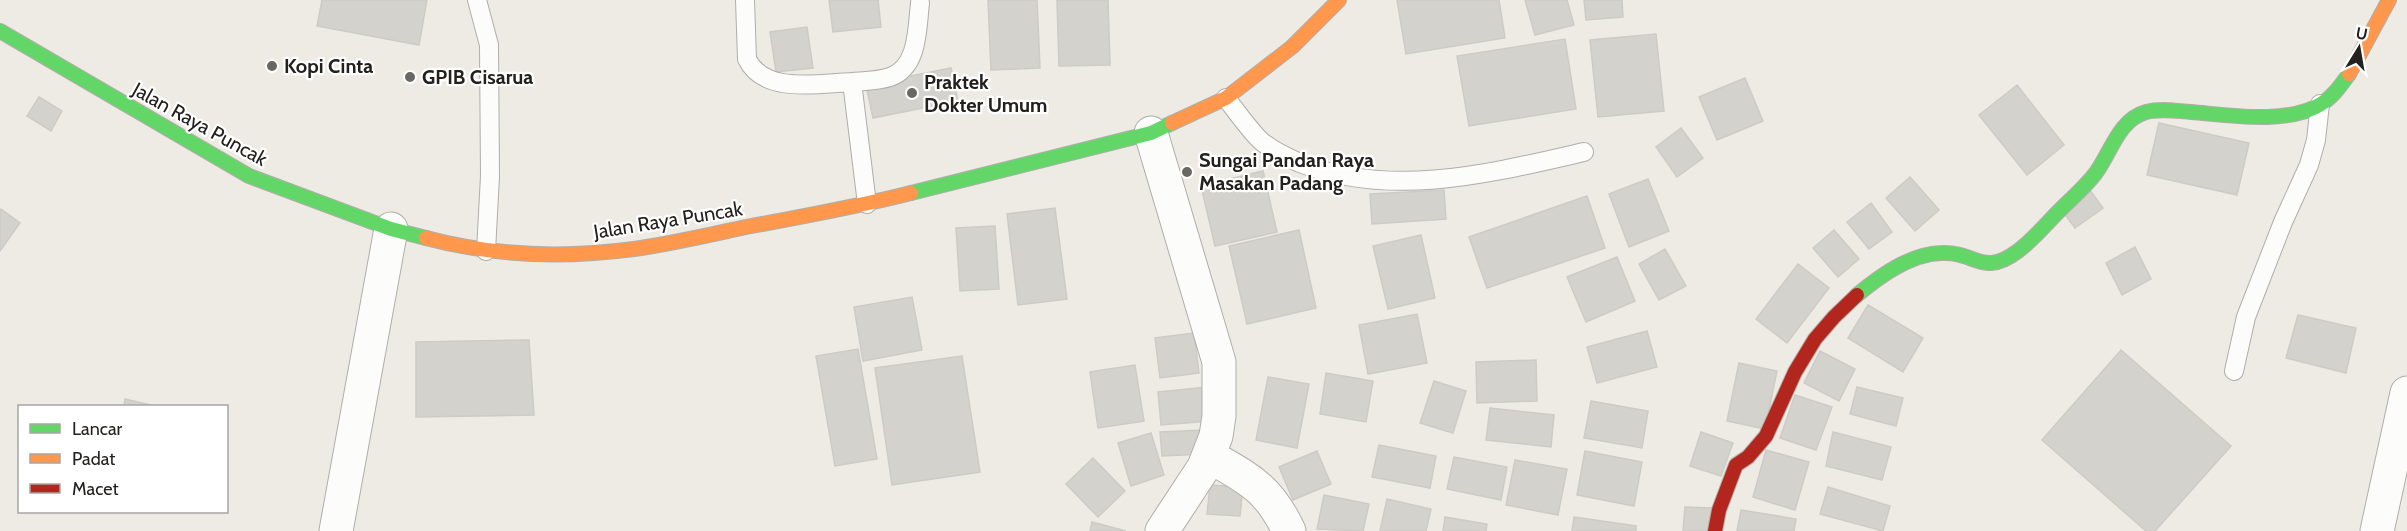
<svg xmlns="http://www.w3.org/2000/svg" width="2407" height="531" font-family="Cabin,sans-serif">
<rect width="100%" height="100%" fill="#edebe4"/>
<path fill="#d4d2cd" stroke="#cccbc5" stroke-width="1.5" d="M 322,0 L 427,0 L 419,45 L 317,26 Z
M 829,0 L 878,0 L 881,27 L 833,32 Z
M 988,0 L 1037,0 L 1040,68 L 991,70 Z
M 1057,0 L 1108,0 L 1110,65 L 1059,66 Z
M 1397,0 L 1499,0 L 1505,38 L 1406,54 Z
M 1525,0 L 1567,0 L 1574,25 L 1535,35 Z
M 1584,0 L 1622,0 L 1623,17 L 1586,20 Z
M 807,27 L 813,68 L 776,72 L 770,32 Z
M 1656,34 L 1664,111 L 1598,117 L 1590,40 Z
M 1565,39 L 1576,109 L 1469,126 L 1457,56 Z
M 951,68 L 958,101 L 873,118 L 866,85 Z
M 1745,78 L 1763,121 L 1717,140 L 1699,97 Z
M 2017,85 L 2064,145 L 2027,175 L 1979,115 Z
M 39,97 L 62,111 L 51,131 L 27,116 Z
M 2159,123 L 2249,143 L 2237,195 L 2147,175 Z
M 1681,128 L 1703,158 L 1677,177 L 1656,147 Z
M 1263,171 L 1277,232 L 1215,246 L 1201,186 Z
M 1910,177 L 1939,210 L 1915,231 L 1886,198 Z
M 1648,179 L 1669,231 L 1629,247 L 1609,194 Z
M 2089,189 L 2103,208 L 2075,228 L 2061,209 Z
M 1444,190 L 1446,219 L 1372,224 L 1370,194 Z
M 1587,196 L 1605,248 L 1487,288 L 1469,237 Z
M 1871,203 L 1892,232 L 1869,249 L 1847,222 Z
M 1055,208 L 1067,299 L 1018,305 L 1007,214 Z
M 1,209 L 20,223 L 0,251 L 0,210 Z
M 995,226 L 999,289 L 960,291 L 956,228 Z
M 1299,230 L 1316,308 L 1247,324 L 1229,246 Z
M 1834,230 L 1859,259 L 1838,277 L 1813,248 Z
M 1421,235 L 1435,298 L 1388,309 L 1373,246 Z
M 2135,247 L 2151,279 L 2122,295 L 2106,263 Z
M 1665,249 L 1686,286 L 1659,300 L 1639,264 Z
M 1617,257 L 1635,301 L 1586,322 L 1567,277 Z
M 1798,264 L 1829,288 L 1787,343 L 1756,319 Z
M 912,297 L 922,350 L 863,361 L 854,307 Z
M 1868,305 L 1923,338 L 1903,372 L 1848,338 Z
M 1417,314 L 1427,363 L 1368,374 L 1359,325 Z
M 2298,315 L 2356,328 L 2346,373 L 2286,358 Z
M 1647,331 L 1657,367 L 1597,383 L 1587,347 Z
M 1194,333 L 1199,373 L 1160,378 L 1155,338 Z
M 529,340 L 534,415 L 416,417 L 416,342 Z
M 858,349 L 877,459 L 835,466 L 816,356 Z
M 2121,350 L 2231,446 L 2155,531 L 2146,531 L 2042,440 Z
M 1820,351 L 1855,369 L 1839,401 L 1804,383 Z
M 962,356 L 980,472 L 892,485 L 875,368 Z
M 1536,360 L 1537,401 L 1477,403 L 1476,362 Z
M 1739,363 L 1777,371 L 1765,429 L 1727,421 Z
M 1135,365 L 1144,421 L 1098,428 L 1090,372 Z
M 1326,373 L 1373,381 L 1366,422 L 1320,414 Z
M 1268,377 L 1309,384 L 1297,448 L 1256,440 Z
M 1434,381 L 1466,391 L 1453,433 L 1420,423 Z
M 1207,387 L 1210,421 L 1161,425 L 1158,392 Z
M 1857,387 L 1903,398 L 1896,426 L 1850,414 Z
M 1795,395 L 1832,407 L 1816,450 L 1780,438 Z
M 125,399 L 155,406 L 124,406 Z
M 1591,401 L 1648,411 L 1642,448 L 1584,438 Z
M 1490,408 L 1554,415 L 1551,447 L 1486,440 Z
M 1203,430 L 1204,454 L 1162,456 L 1160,432 Z
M 1701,432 L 1733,443 L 1721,476 L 1690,466 Z
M 1833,432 L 1891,447 L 1882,480 L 1826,466 Z
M 1151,433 L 1164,475 L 1131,486 L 1118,443 Z
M 1379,445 L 1436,456 L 1430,488 L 1372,477 Z
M 1766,450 L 1809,462 L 1795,510 L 1753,497 Z
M 1317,451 L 1331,484 L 1293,500 L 1279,467 Z
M 1585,451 L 1642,462 L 1634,506 L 1577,495 Z
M 1454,457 L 1507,467 L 1501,500 L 1447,489 Z
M 1093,458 L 1125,491 L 1098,517 L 1066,484 Z
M 1515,460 L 1567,469 L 1558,515 L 1506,505 Z
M 1210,485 L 1243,487 L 1240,516 L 1207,514 Z
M 1828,487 L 1890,506 L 1883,531 L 1820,514 Z
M 1324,495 L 1369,504 L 1363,531 L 1317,529 Z
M 1387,499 L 1431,509 L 1426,531 L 1380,531 Z
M 1685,507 L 1712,508 L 1710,531 L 1683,531 Z
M 1741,510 L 1796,519 L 1794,531 L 1737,531 Z
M 1445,517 L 1487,524 L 1486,531 L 1443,531 Z
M 1574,517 L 1636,526 L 1636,531 L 1572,531 Z
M 1092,522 L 1126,531 L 1090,531 Z"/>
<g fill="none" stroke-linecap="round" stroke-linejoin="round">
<g stroke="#b0aeaa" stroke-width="20">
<path id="lane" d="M 477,0 L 489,45 L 490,176 L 486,251
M 745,0 L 747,59 C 764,95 820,83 852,82 L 867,204
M 852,82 C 864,81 878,81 890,77 C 919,67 917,27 920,3
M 1226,98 C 1236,111 1246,125 1257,137 C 1268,149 1286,157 1300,163 C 1392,199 1492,173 1584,152
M 2234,371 L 2246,317 L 2283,222 L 2309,165 L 2316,140 L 2320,104"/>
</g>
<g stroke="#b0aeaa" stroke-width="35">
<path id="street" d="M 1151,133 L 1219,362 L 1219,416 L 1216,436 L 1204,467 L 1162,531
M 1209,456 C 1249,479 1268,487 1289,531
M 336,531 L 391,229
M 2377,531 L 2407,393"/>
</g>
<g stroke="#b0aeaa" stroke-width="16">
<path id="fast" d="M 0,31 L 249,176 L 391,229 L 426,238
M 911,193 L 1151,133 L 1172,123
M 1857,295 C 1880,276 1910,254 1941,253 C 1976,251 1982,278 2018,251 C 2034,239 2046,224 2060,210 C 2072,198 2085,187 2095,174 C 2111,153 2118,120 2146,112 C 2160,108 2176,111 2191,112 C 2228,115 2288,125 2321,104 C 2333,97 2341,85 2349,74"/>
</g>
<g stroke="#b0aeaa" stroke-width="16">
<path id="slow" d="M 2349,74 L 2389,0
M 1172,123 L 1226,98 L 1292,47 L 1339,0
M 426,238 C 493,256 566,258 634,249 C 671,244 709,235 746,227 C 801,217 856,207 911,193"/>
</g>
<g stroke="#b0aeaa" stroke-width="16">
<path id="jam" d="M 1715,531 L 1719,510 L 1736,465 L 1748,457 L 1766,436 L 1795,372 L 1815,339 L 1834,317 L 1857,295"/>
</g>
<use href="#lane" stroke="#fcfcfb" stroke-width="18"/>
<use href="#street" stroke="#fcfcfb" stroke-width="33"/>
<use href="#fast" stroke="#63d668" stroke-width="14"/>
<use href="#slow" stroke="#ff974d" stroke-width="14"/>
<use href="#jam" stroke="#b3261e" stroke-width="14"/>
</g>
<g fill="#6a6863" stroke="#fff" stroke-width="2">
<circle cx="272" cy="66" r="6"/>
<circle cx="410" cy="77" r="6"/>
<circle cx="912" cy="93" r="6"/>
<circle cx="1187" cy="172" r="6"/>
</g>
<g text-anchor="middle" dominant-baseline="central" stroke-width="4.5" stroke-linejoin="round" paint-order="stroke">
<g font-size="20" font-weight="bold" fill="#23211d" stroke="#fff" text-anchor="start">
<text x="284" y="66">Kopi Cinta</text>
<text x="422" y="77">GPIB Cisarua</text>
<text x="924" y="82">Praktek<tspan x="924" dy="23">Dokter Umum</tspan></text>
<text x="1199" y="160">Sungai Pandan Raya<tspan x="1199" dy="23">Masakan Padang</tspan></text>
</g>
<g font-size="20" fill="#23211d" stroke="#fff">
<text transform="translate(200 124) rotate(29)">Jalan Raya Puncak</text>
<text transform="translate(668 220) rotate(-9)">Jalan Raya Puncak</text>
</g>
</g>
<rect x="18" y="405" width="210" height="108" fill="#ffffff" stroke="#a7a6a5" stroke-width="1.5"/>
<rect x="30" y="424" width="30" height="9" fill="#63d668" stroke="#a7a6a5" stroke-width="1.5"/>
<text x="72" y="435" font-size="18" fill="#23211d">Lancar</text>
<rect x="30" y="454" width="30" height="9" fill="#ff974d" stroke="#a7a6a5" stroke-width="1.5"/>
<text x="72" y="465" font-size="18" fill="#23211d">Padat</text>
<rect x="30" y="484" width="30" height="9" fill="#b3261e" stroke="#a7a6a5" stroke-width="1.5"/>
<text x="72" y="495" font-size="18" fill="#23211d">Macet</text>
<g transform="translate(2359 48) rotate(11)" stroke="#ffffff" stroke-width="4.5" paint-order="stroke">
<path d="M0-4.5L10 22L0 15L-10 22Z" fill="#23211d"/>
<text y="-9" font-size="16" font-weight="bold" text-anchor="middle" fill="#23211d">U</text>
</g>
</svg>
